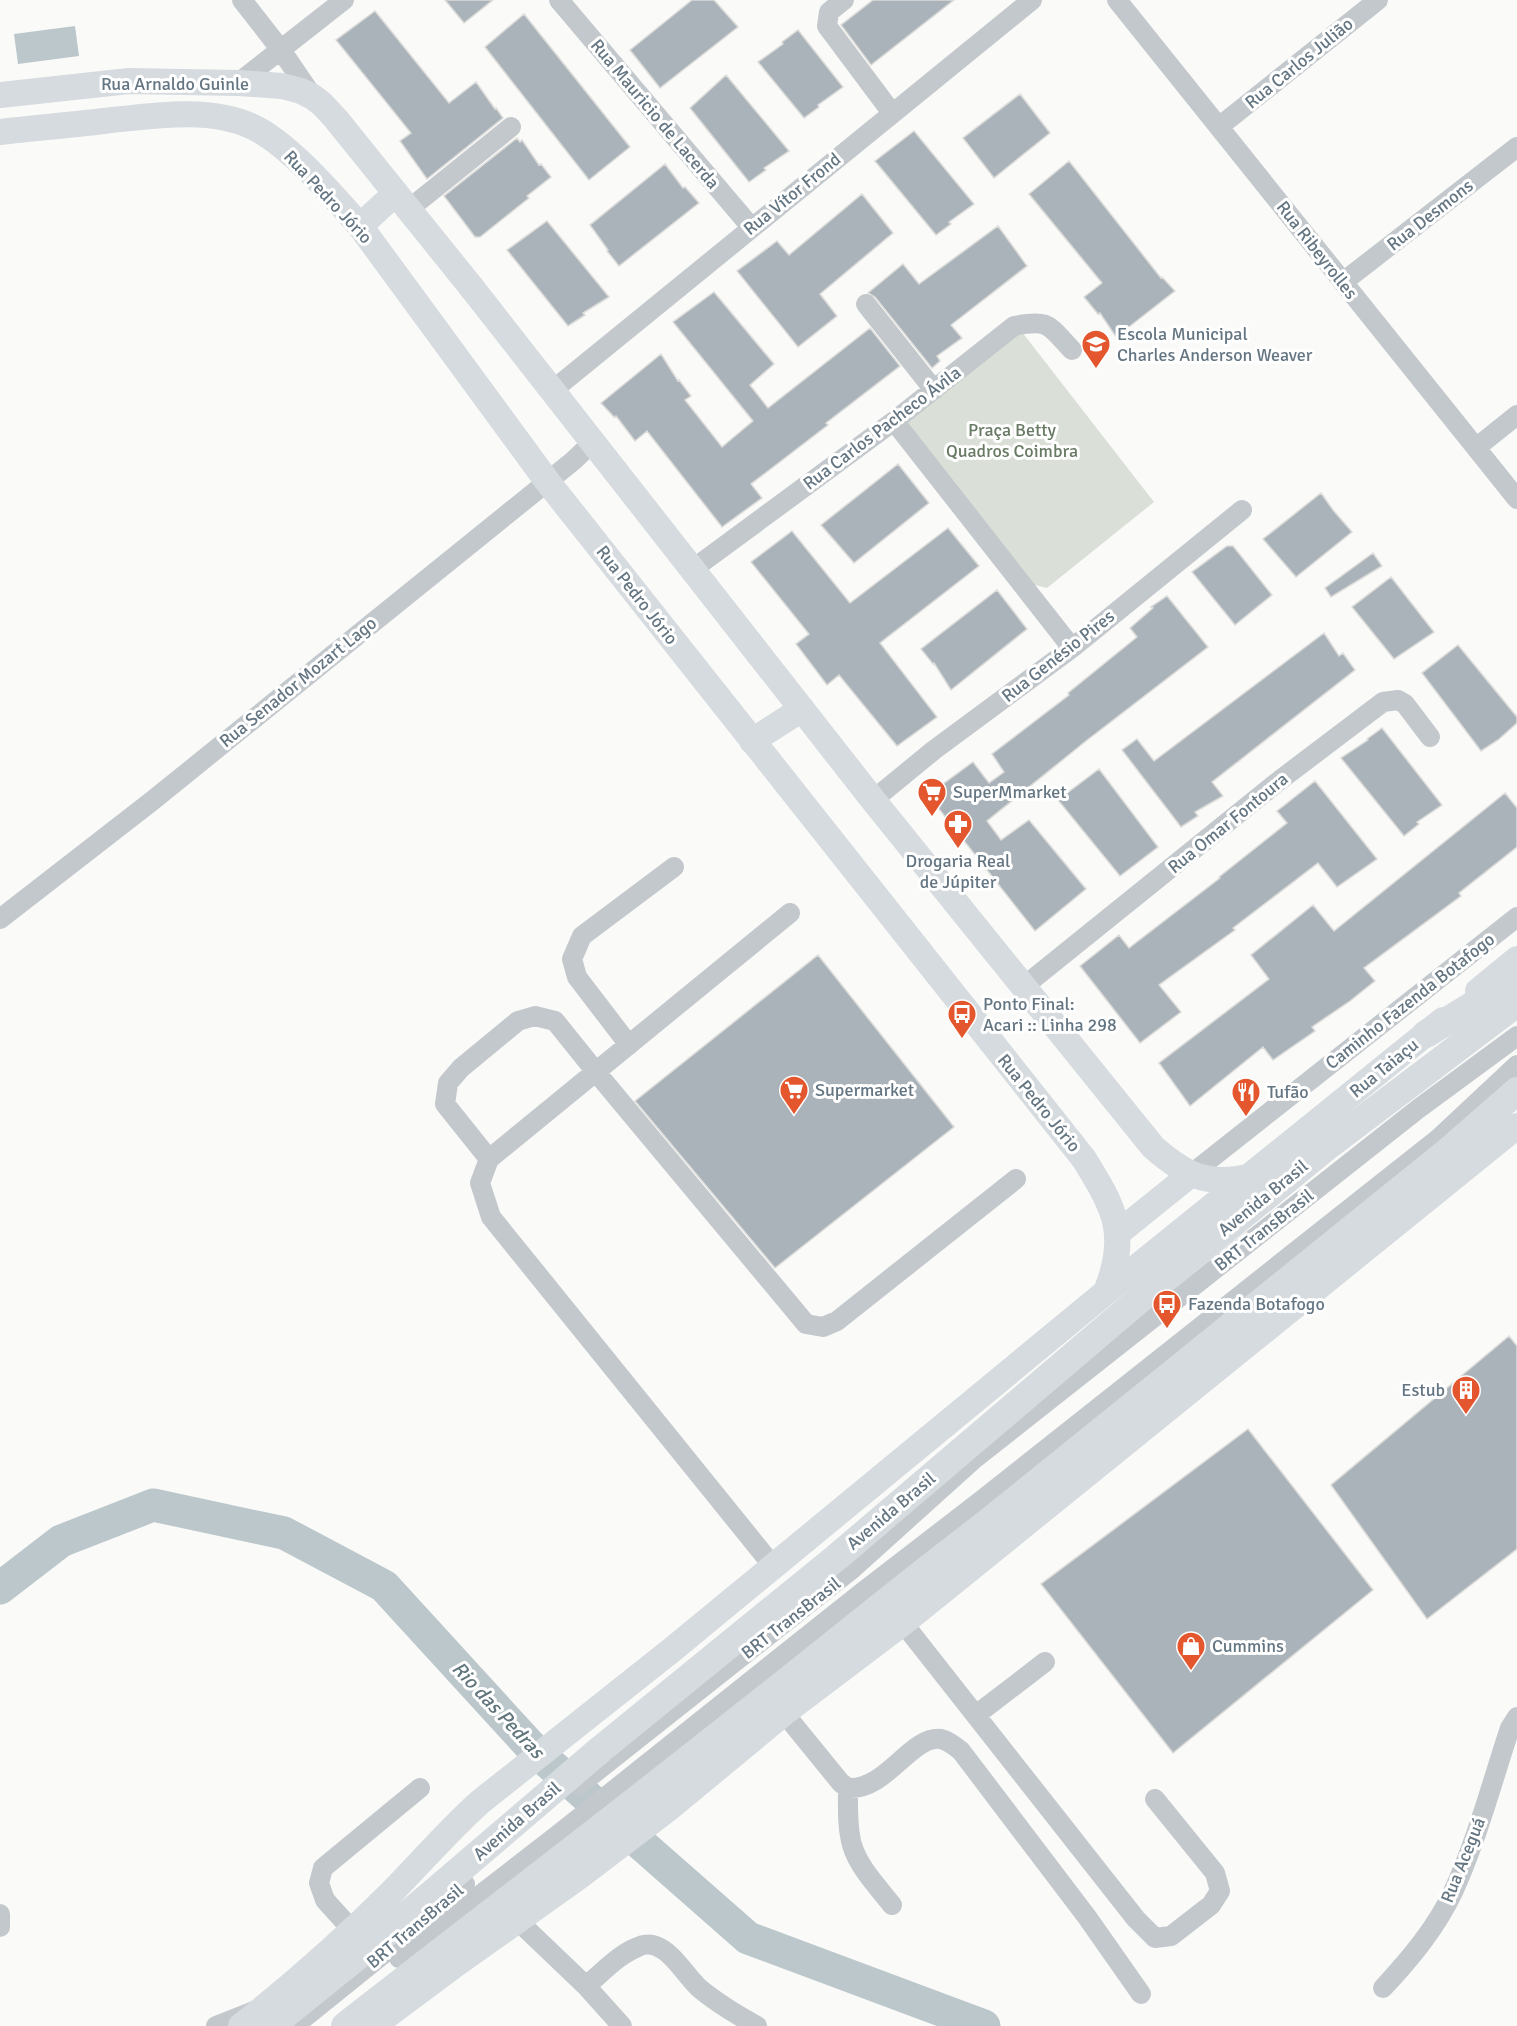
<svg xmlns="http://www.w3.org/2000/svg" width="1517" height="2026" font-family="Signika,sans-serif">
<rect width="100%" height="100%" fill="#fafaf8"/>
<path fill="#dadfd7" d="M 1022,332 L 1154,502 L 1047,588 L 1031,584 L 904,426 L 910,414 Z"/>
<path fill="#bbc7cb" d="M 75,26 L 79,56 L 18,64 L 14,34 Z"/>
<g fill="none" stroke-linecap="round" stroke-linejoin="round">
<path stroke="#bbc7cb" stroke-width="33" d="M 0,1588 L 61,1541 L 153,1505 L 284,1533 L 384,1586 L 534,1750 L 748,1938 L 984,2026"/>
</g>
<path fill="#aab3b9" stroke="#dcdcda" stroke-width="1.5" d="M 445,0 L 493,0 L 464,23 Z
M 692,0 L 714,0 L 738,27 L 660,88 L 630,50 Z
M 873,0 L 954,0 L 871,65 L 841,25 Z
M 375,11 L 449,103 L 476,82 L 495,109 L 496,108 L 503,118 L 427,179 L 400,141 L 411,133 L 336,40 Z
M 524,14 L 630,147 L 589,180 L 485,47 Z
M 798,30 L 843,87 L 818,105 L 819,107 L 804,118 L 758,62 L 783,44 L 782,42 Z
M 726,75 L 789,151 L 764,168 L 766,170 L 749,182 L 690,108 Z
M 1020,94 L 1050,133 L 994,178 L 963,138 Z
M 914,131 L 974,204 L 949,222 L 951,224 L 936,235 L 875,161 Z
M 517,138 L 520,142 L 522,140 L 539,165 L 541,164 L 551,177 L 527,196 L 529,198 L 480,237 L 475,237 L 444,196 Z
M 1069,161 L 1161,278 L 1162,277 L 1175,291 L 1116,337 L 1100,313 L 1098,314 L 1084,297 L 1102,283 L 1029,194 Z
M 665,164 L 683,188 L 685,187 L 699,203 L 619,266 L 607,251 L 608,250 L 590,225 Z
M 862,194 L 893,233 L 820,294 L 837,316 L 798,347 L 737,271 L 777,241 L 789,255 Z
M 547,221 L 609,297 L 583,313 L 585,315 L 568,326 L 507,250 Z
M 998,226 L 1027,266 L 951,325 L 962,338 L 937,356 L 940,361 L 932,368 L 875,297 L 868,293 L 903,264 L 919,284 Z
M 714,292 L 774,364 L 750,385 L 768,408 L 870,328 L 900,366 L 826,423 L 828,425 L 751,484 L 762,498 L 722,527 L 647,431 L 635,441 L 616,416 L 614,417 L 601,403 L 661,354 L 678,381 L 679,380 L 691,396 L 685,400 L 722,447 L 753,421 L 673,322 Z
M 898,464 L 929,503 L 854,563 L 821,525 Z
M 1321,493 L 1333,510 L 1352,532 L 1296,577 L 1263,539 Z
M 948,528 L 979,566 L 880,643 L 937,717 L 897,746 L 839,675 L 827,685 L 796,644 L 809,634 L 751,562 L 792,531 L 850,603 Z
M 1227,546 L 1233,546 L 1272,595 L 1235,625 L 1192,572 Z
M 1373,553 L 1382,566 L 1331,597 L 1325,588 Z
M 1391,577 L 1434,632 L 1394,659 L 1352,607 Z
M 997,590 L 1027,629 L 951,690 L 934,663 L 933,664 L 921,649 Z
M 1167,596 L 1208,647 L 1086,741 L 987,821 L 1001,840 L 1029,820 L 1086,889 L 1035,931 L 928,795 L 973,762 L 989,783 L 1004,772 L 992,754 L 1069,695 L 1068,693 L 1137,637 L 1130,628 L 1153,608 L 1151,607 Z
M 1324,633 L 1339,656 L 1343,653 L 1355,670 L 1212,782 L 1223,796 L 1195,812 L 1198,816 L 1181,827 L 1122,750 L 1137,739 L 1154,761 Z
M 1458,645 L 1517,717 L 1517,723 L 1498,740 L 1481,751 L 1422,673 Z
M 1382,728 L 1442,805 L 1417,822 L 1419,824 L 1404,836 L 1341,758 L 1368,740 L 1367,739 Z
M 1099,769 L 1158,847 L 1120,876 L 1058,800 Z
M 1315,781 L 1377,859 L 1337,887 L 1318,863 L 1233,928 L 1235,930 L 1159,985 L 1181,1012 L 1140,1043 L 1080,966 L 1119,935 L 1129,948 L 1220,878 L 1219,877 L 1287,823 L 1277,811 Z
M 1505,793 L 1517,808 L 1517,847 L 1459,893 L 1461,896 L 1364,968 L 1375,981 L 1350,1001 L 1312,1027 L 1315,1031 L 1273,1060 L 1263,1047 L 1190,1106 L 1159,1063 L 1269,979 L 1251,955 L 1313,905 L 1334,931 Z
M 818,955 L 954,1127 L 775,1268 L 635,1101 Z
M 1509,1336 L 1517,1346 L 1517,1549 L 1427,1619 L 1331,1485 Z
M 1248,1429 L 1373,1590 L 1173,1753 L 1041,1584 Z"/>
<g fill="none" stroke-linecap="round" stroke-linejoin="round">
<path stroke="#c3c8cc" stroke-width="20" d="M 242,0 L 281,50 L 313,97
M 559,0 L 751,227
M 844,0 L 829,12 L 827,26 L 892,113
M 1117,0 L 1517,499
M 238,83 L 344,0
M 1220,126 L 1378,0
M 409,209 L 511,127
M 1343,282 L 1517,147
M 866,304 L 934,390
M 553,390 L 1032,0
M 894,421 L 1072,648
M 1477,447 L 1517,415
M 693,569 L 894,421 L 1014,326 C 1050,319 1048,325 1072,350
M 873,800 L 934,750 L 1072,648 L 1242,510
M 0,919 L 152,801 L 573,461 L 593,442
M 1023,987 L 1280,780 L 1383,702 L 1398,700 L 1405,704 L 1430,737
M 629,1045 L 577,977 L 572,959 L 582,936 L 674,867
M 489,1159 L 445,1104 L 448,1083 L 461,1068 L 518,1021 L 535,1016 L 555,1021 L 596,1072 L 806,1324 L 823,1327 L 837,1321 L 1016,1179
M 1190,1175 L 1517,917
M 773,1566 L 491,1217 L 480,1183 L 489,1159 L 790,913
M 903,1623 L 1136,1919 L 1155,1938 L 1171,1936 L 1211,1905 L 1220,1891 L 1215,1873 L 1155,1799
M 784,1713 L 841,1783 L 848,1788 C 886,1791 911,1735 941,1739 C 949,1741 955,1746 961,1751 L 1087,1917 L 1141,1994
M 976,1715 L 1045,1662
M 578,1786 L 851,1570 L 973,1460 L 1418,1109 L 1517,1036
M 848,1788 C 848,1807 847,1827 852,1845 C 859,1868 878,1887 892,1905
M 0,1914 L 0,1927
M 517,1920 L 586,1986 L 622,2026
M 352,1930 L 325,1900 L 319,1883 L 323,1868 L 420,1788
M 399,1958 L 559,1834 L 860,1594 L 982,1500 L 1439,1138 L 1517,1065
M 586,1986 C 602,1973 619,1954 638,1947 C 643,1944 651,1944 656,1946 C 674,1953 685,1975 699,1988 C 717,2003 737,2015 757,2026
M 1383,1988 C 1410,1959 1436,1928 1453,1892 C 1477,1840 1492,1782 1510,1728 L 1517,1717
M 216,2026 L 254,2011
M 294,2026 L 407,1935 L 465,1884"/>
<path stroke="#d6dbdf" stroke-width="26" d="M 0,95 L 129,81 L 238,83 L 282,86 L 301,91 L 313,97 L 322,104 L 336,119 L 472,288 L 873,800 L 1153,1147 C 1185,1175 1207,1187 1251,1176
M 0,132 C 35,128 70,125 104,121 C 151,116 210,106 253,127 C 289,144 333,196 360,226 L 547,481 L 1084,1159 C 1115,1209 1129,1234 1106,1292
M 360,226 L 396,193
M 752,741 L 802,709
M 1478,991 L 1517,959
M 1118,1233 L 1190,1175
M 241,2026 C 294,1984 345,1939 393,1891 C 422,1861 449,1830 480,1802 L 673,1649 L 1106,1292 L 1443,1020
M 373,2026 L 452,1967 L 580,1876 L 668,1809 L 784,1713 L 903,1623 L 1517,1126"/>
<path stroke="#d6dbdf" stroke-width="28" d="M 1426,1034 L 1517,978
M 271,2026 L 386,1933 L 601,1749 L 837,1557 L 1140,1299 L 1329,1145 L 1517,1003
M 345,2026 C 473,1926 602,1828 729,1727 C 815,1660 899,1590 986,1524 L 1446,1153 L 1517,1091"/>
</g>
<defs>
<g id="school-pin" transform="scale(1.5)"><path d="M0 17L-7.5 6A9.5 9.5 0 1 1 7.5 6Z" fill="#e4572e" stroke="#fff"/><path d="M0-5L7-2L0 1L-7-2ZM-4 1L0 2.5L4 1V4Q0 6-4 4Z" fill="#fff"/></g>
<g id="supermarket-pin" transform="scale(1.5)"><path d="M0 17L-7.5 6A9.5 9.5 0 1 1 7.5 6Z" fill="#e4572e" stroke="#fff"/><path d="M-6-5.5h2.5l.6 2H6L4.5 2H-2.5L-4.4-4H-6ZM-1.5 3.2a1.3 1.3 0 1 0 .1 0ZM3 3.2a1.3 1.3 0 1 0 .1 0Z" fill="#fff"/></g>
<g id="pharmacy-pin" transform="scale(1.5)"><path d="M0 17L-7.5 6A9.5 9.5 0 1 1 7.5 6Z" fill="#e4572e" stroke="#fff"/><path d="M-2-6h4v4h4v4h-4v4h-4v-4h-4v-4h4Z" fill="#fff"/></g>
<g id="bus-pin" transform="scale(1.5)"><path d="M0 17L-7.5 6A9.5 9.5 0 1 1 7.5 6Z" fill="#e4572e" stroke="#fff"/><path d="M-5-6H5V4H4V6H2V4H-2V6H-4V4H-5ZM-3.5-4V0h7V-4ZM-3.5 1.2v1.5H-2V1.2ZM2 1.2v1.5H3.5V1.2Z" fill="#fff"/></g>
<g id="restaurant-pin" transform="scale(1.5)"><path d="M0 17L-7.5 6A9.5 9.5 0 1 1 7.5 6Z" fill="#e4572e" stroke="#fff"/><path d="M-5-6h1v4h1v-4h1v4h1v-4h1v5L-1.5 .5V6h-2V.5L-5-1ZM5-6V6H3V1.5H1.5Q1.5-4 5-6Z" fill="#fff"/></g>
<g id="building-pin" transform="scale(1.5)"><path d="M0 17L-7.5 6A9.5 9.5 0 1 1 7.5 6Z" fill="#e4572e" stroke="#fff"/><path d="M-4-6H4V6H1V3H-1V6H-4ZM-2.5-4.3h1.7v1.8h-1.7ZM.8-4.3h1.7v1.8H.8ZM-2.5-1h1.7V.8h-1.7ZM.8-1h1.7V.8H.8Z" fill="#fff"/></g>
<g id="shop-pin" transform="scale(1.5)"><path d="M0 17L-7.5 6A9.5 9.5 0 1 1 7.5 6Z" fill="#e4572e" stroke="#fff"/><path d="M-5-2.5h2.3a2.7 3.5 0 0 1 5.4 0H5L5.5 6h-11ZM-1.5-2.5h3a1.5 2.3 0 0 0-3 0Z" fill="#fff"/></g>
</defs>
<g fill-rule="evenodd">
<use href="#school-pin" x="1096" y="344"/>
<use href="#supermarket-pin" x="932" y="792"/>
<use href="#pharmacy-pin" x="958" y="824"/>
<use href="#bus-pin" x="962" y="1014"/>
<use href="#supermarket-pin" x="794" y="1090"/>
<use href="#restaurant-pin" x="1246" y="1092"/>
<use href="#bus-pin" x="1167" y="1304"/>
<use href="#building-pin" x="1466" y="1390"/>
<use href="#shop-pin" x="1191" y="1646"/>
</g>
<g text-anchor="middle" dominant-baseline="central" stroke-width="6" stroke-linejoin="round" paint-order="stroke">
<g font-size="18" fill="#657683" stroke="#fff">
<text transform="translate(1299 63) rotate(-39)">Rua Carlos Julião</text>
<text x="175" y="84">Rua Arnaldo Guinle</text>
<text transform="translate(655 114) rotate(50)">Rua Mauricio de Lacerda</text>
<text transform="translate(792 194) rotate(-39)">Rua Vítor Frond</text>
<text transform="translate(328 197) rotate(47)">Rua Pedro Jório</text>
<text transform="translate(1430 215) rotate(-38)">Rua Desmons</text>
<text transform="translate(1317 250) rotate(52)">Rua Ribeyrolles</text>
<text transform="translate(882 428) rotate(-37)">Rua Carlos Pacheco Ávila</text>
<text transform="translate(637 595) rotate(52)">Rua Pedro Jório</text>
<text transform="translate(1058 656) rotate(-38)">Rua Genésio Pires</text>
<text transform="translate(298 682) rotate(-39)">Rua Senador Mozart Lago</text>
<text transform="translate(1228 823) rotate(-39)">Rua Omar Fontoura</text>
<text transform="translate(1410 1001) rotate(-38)">Caminho Fazenda Botafogo</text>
<text transform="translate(1384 1068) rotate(-39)">Rua Taiaçu</text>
<text transform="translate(1039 1103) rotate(51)">Rua Pedro Jório</text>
<text transform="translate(1263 1198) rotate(-39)">Avenida Brasil</text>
<text transform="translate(1264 1230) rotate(-38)">BRT TransBrasil</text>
<text transform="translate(891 1511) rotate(-40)">Avenida Brasil</text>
<text transform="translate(791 1618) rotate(-38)">BRT TransBrasil</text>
<text transform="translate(517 1821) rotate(-41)">Avenida Brasil</text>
<text transform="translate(1463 1860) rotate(-68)">Rua Aceguá</text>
<text transform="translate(415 1926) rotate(-40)">BRT TransBrasil</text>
</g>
<g font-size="18" fill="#657683" stroke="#fff" text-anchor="start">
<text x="1117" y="334">Escola Municipal<tspan x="1117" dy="21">Charles Anderson Weaver</tspan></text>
<text x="953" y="792">SuperMmarket</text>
<text x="958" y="861" text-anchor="middle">Drogaria Real<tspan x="958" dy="21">de Júpiter</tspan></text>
<text x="983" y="1004">Ponto Final:<tspan x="983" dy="21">Acari :: Linha 298</tspan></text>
<text x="815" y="1090">Supermarket</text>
<text x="1267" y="1092">Tufão</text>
<text x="1188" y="1304">Fazenda Botafogo</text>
<text x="1445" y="1390" text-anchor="end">Estub</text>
<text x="1212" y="1646">Cummins</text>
</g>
<g font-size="18" fill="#687a64" stroke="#fff">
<text x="1012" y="430">Praça Betty<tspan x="1012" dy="21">Quadros Coimbra</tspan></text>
</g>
<g font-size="20" font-style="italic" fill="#60757c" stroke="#fff">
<text transform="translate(498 1710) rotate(47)">Rio das Pedras</text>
</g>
</g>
</svg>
